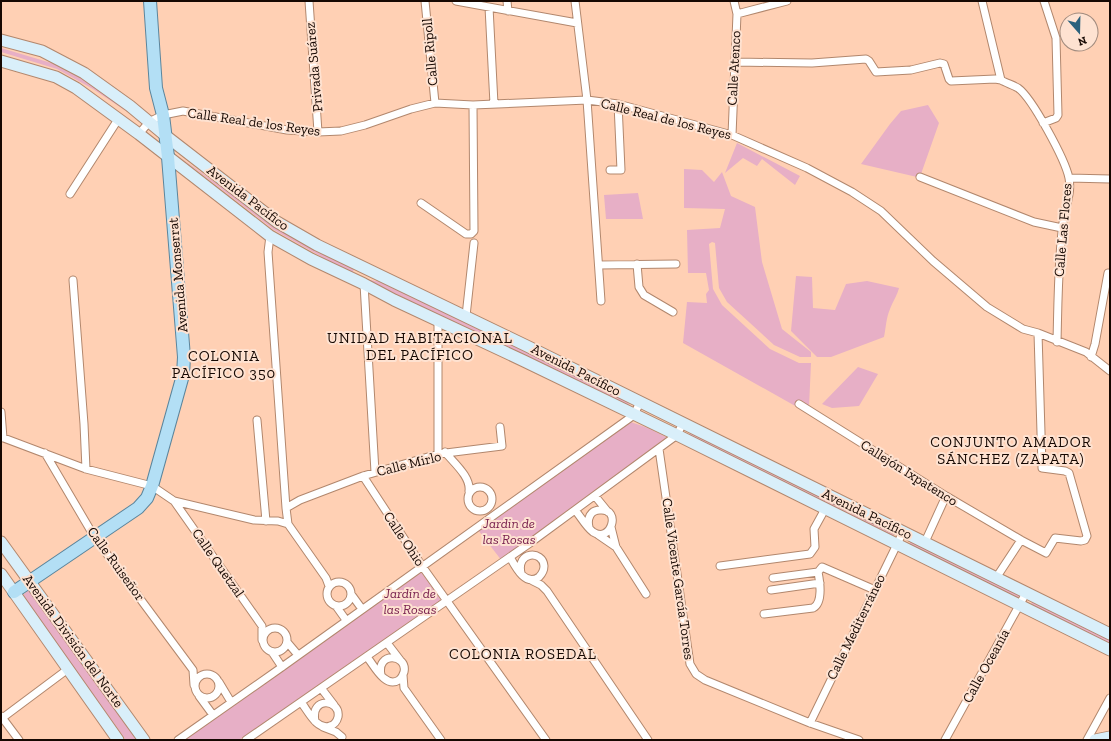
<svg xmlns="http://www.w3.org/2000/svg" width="1111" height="741" font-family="'Zilla Slab',serif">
<rect width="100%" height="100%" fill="#ffd0b4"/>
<path fill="#e7afc6" d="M 1,48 L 58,65 L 102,90 L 132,115 L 93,89 L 57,69 L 1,52 Z
M 928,105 L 939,123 L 921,174 L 917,177 L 861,164 L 890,124 L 901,111 Z
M 737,143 L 800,176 L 795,185 L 762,159 L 757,166 L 743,158 L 725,173 Z
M 177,155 L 276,226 L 354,269 L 352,274 L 274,230 Z
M 684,169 L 702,170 L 714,182 L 722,172 L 731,196 L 755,207 L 762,262 L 782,329 L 811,352 L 811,357 L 800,357 L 774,345 L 727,302 L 719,288 L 715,243 L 712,242 L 709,244 L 713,289 L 722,305 L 770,349 L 799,363 L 811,363 L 809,407 L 813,416 L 683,343 L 687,302 L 707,303 L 706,294 L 709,290 L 706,273 L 688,273 L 687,230 L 720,228 L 725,209 L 684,208 Z
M 638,193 L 643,219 L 606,219 L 604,195 Z
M 796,276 L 812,277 L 813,308 L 835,310 L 846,284 L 867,281 L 899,288 C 897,296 893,301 890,309 C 886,318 886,328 884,337 L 831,357 L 817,357 L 791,331 Z
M 364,279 L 382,282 L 625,400 L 632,407 Z
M 858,367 L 878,374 L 859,406 L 832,408 L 822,404 Z
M 628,421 L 648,428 L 668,438 L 502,561 L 478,530 Z
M 690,433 L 894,534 L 893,537 L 688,435 Z
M 911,541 L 1020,595 L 1017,599 L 909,545 Z
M 419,569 L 442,602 L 239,740 L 184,740 L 212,718 Z
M 30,589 L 138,740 L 126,740 L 22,596 Z
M 1032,601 L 1110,638 L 1110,645 L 1031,605 Z"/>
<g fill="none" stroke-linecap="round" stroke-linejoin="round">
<g stroke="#b2876d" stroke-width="9">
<path id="street" d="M 309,1 L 318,132
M 425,1 L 435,103
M 456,1 L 577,23
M 507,1 L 508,11
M 575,1 L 587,100 L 601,301
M 982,1 L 1001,80 C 1006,83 1013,85 1018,88 C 1032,98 1065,159 1069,178 C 1072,193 1065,208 1063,223 C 1058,262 1058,302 1057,342
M 489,7 L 494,104
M 737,14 L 787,1
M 735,62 L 812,63 L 866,59 L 869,61 L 876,72 L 911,70 L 940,63 L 944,64 L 949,79 L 951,81 L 995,79 L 1001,80
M 1043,123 L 1056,118 L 1058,115 L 1056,38 L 1044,1
M 139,134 L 149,122 L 163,115 L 183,111 L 287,130 L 318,132 L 341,131 L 365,125 L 411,109 L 435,103 L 473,105 L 587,100 L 618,104 L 732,135 L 807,168 L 852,192 L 881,211 L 933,261 L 987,307 L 1023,329 L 1038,333 L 1086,352 L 1110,371
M 732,135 L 737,14 L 734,1
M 610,170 L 621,170 L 618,104
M 920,177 L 1034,222 L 1062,228
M 1069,178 L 1110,179
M 70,194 L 119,118
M 421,203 L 466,234 L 471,234 L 474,231 L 473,105
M 270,236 L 268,252 L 286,508
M 637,264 L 639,287 L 644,295 L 673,312
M 599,265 L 676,264
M 73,280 L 84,424 L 86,469
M 364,284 L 375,472
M 466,316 L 474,243
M 1091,357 L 1095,344 L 1108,273
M 799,404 L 946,496 L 1021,540 L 1046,553 L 1055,538 L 1081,541 L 1085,540 L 1087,536 L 1069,473 L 1065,471 L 1042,468 L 1042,466 L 1038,333
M 1,412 L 3,438
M 257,420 L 266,521
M 1,437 L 86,469 L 152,486 L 174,501 L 254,520 L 278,521 L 288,524
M 659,449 L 690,664 L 696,674 L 705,680 L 810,723 L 859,740
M 445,452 C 454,463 471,477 469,491
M 45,453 L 95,538 L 193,670 L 194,685
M 438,454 L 438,320
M 363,476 L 422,566 L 546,740
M468 499a12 12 0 1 1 24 0a12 12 0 1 1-24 0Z
M 595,496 L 608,512
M 174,501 L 262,626 L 262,640
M 575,510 C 581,517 586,527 593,532 C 611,544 622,508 600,510 C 590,510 587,519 589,527
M 611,527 L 616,547 L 646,594
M 597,534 L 616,547
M 925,542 L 946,496
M 510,557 C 515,566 525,587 539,577 C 542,574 544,570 544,566 C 543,550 516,551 521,573
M 720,566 L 810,554 L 815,547 L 814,529 L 825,509
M 773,578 L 818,572
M 996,578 L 1021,540
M 529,579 L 541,585 L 547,591 L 648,740
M327 594a12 12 0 1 1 24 0a12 12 0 1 1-24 0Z
M 329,586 L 326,578 L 288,524 L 286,508 L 300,500 L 363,476 L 438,454 L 502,446 L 500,427
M 771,590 L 820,583
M 351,594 L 362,609
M 336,606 L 346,620
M 764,614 L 813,608 C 823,603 820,582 818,572 L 822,567 L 875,590
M263 640a12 12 0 1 1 24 0a12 12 0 1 1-24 0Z
M 287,642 L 298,655
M 387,643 L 400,660
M 272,652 L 282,667
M 367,657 C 374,665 385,689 399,680 C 402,678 403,675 404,672 C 408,654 376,651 381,675
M195 686a12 12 0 1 1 24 0a12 12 0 1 1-24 0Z
M 403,675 L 404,688 L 441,740
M 219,682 L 231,702
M 321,688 L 334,705
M 199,696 L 213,715
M 301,702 C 308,711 317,731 330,726 C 334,725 337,721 338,717 C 341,699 310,696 315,721
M 1,716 L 19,740
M 1,719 L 68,669
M 810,723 L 903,532
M 323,727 L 336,732 L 342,737
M 178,740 L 282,667 L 634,415 L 640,402
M 246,740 L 530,543 L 677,435 L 683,423
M 945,740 L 1026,593
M 1087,740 L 1110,698"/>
</g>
<g stroke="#b2876d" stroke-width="13">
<path id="secondary" d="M 1,40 L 42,51 L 84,73 L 130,106 L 166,136 L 277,222 L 317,245 L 529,347 L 1110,634
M 1,61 L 56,77 L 76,88 L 139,134 L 270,236 L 311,259 L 364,284 L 394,300 L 524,361 L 677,435 L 1110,650
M 1,542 L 144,740
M 1,574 L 118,740
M 1095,740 L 1110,737"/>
</g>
<g stroke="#5b859c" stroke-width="14">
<path id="primary" d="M 14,592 L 138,508 L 147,498 L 152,486 L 183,375 L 184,357 L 168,157 L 163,115 L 156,88 L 150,1"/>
</g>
<use href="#street" stroke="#fff" stroke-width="7"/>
<use href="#secondary" stroke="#d9effa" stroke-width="11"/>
<use href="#primary" stroke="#b3dff5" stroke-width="12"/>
</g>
<g text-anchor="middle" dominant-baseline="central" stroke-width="4" stroke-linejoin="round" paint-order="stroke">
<g font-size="14" fill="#160802" stroke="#fee2d1">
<text transform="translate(430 52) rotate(-95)">Calle Ripoll</text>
<text transform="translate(314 67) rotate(-95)">Privada Suárez</text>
<text transform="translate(734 68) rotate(-87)">Calle Atenco</text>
<text transform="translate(666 119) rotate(14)">Calle Real de los Reyes</text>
<text transform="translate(254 122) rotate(8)">Calle Real de los Reyes</text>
<text transform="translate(248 198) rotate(37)">Avenida Pacífico</text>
<text transform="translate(1063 230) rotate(-85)">Calle Las Flores</text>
<text transform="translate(178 275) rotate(-95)">Avenida Monserrat</text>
<text transform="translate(576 370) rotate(27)">Avenida Pacífico</text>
<text transform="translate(409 464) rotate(-14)">Calle Mirlo</text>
<text transform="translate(909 473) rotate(32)">Callejón Ixpatenco</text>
<text transform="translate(867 514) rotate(26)">Avenida Pacífico</text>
<text transform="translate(404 539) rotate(56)">Calle Ohio</text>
<text transform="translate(218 563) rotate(55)">Calle Quetzal</text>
<text transform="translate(116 564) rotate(54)">Calle Ruiseñor</text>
<text transform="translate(678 579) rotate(82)">Calle Vicente García Torres</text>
<text transform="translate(856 627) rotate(-64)">Calle Mediterráneo</text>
<text transform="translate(73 641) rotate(54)">Avenida División del Norte</text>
<text transform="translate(986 666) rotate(-61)">Calle Oceanía</text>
</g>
<g font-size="14" font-style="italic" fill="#79214f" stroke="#fee2d1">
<text x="509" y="523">Jardin de<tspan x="509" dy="16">las Rosas</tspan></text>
<text x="410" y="593">Jardín de<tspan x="410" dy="16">las Rosas</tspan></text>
</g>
<g font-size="15" letter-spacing="1" fill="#160802" stroke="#fee2d1">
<text x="420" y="338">UNIDAD HABITACIONAL<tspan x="420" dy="17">DEL PACÍFICO</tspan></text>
<text x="224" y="356">COLONIA<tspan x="224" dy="17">PACÍFICO 350</tspan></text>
<text x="1011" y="442">CONJUNTO AMADOR<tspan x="1011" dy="17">SÁNCHEZ (ZAPATA)</tspan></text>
<text x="523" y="654">COLONIA ROSEDAL</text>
</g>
</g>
<rect width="1111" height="741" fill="none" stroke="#160802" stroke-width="4"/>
<g transform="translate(1079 32) rotate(160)"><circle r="19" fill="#fee2d1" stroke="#a18b7e"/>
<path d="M0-3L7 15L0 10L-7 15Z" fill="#2c627d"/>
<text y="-6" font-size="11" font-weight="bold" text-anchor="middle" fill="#160802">N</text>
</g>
</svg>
